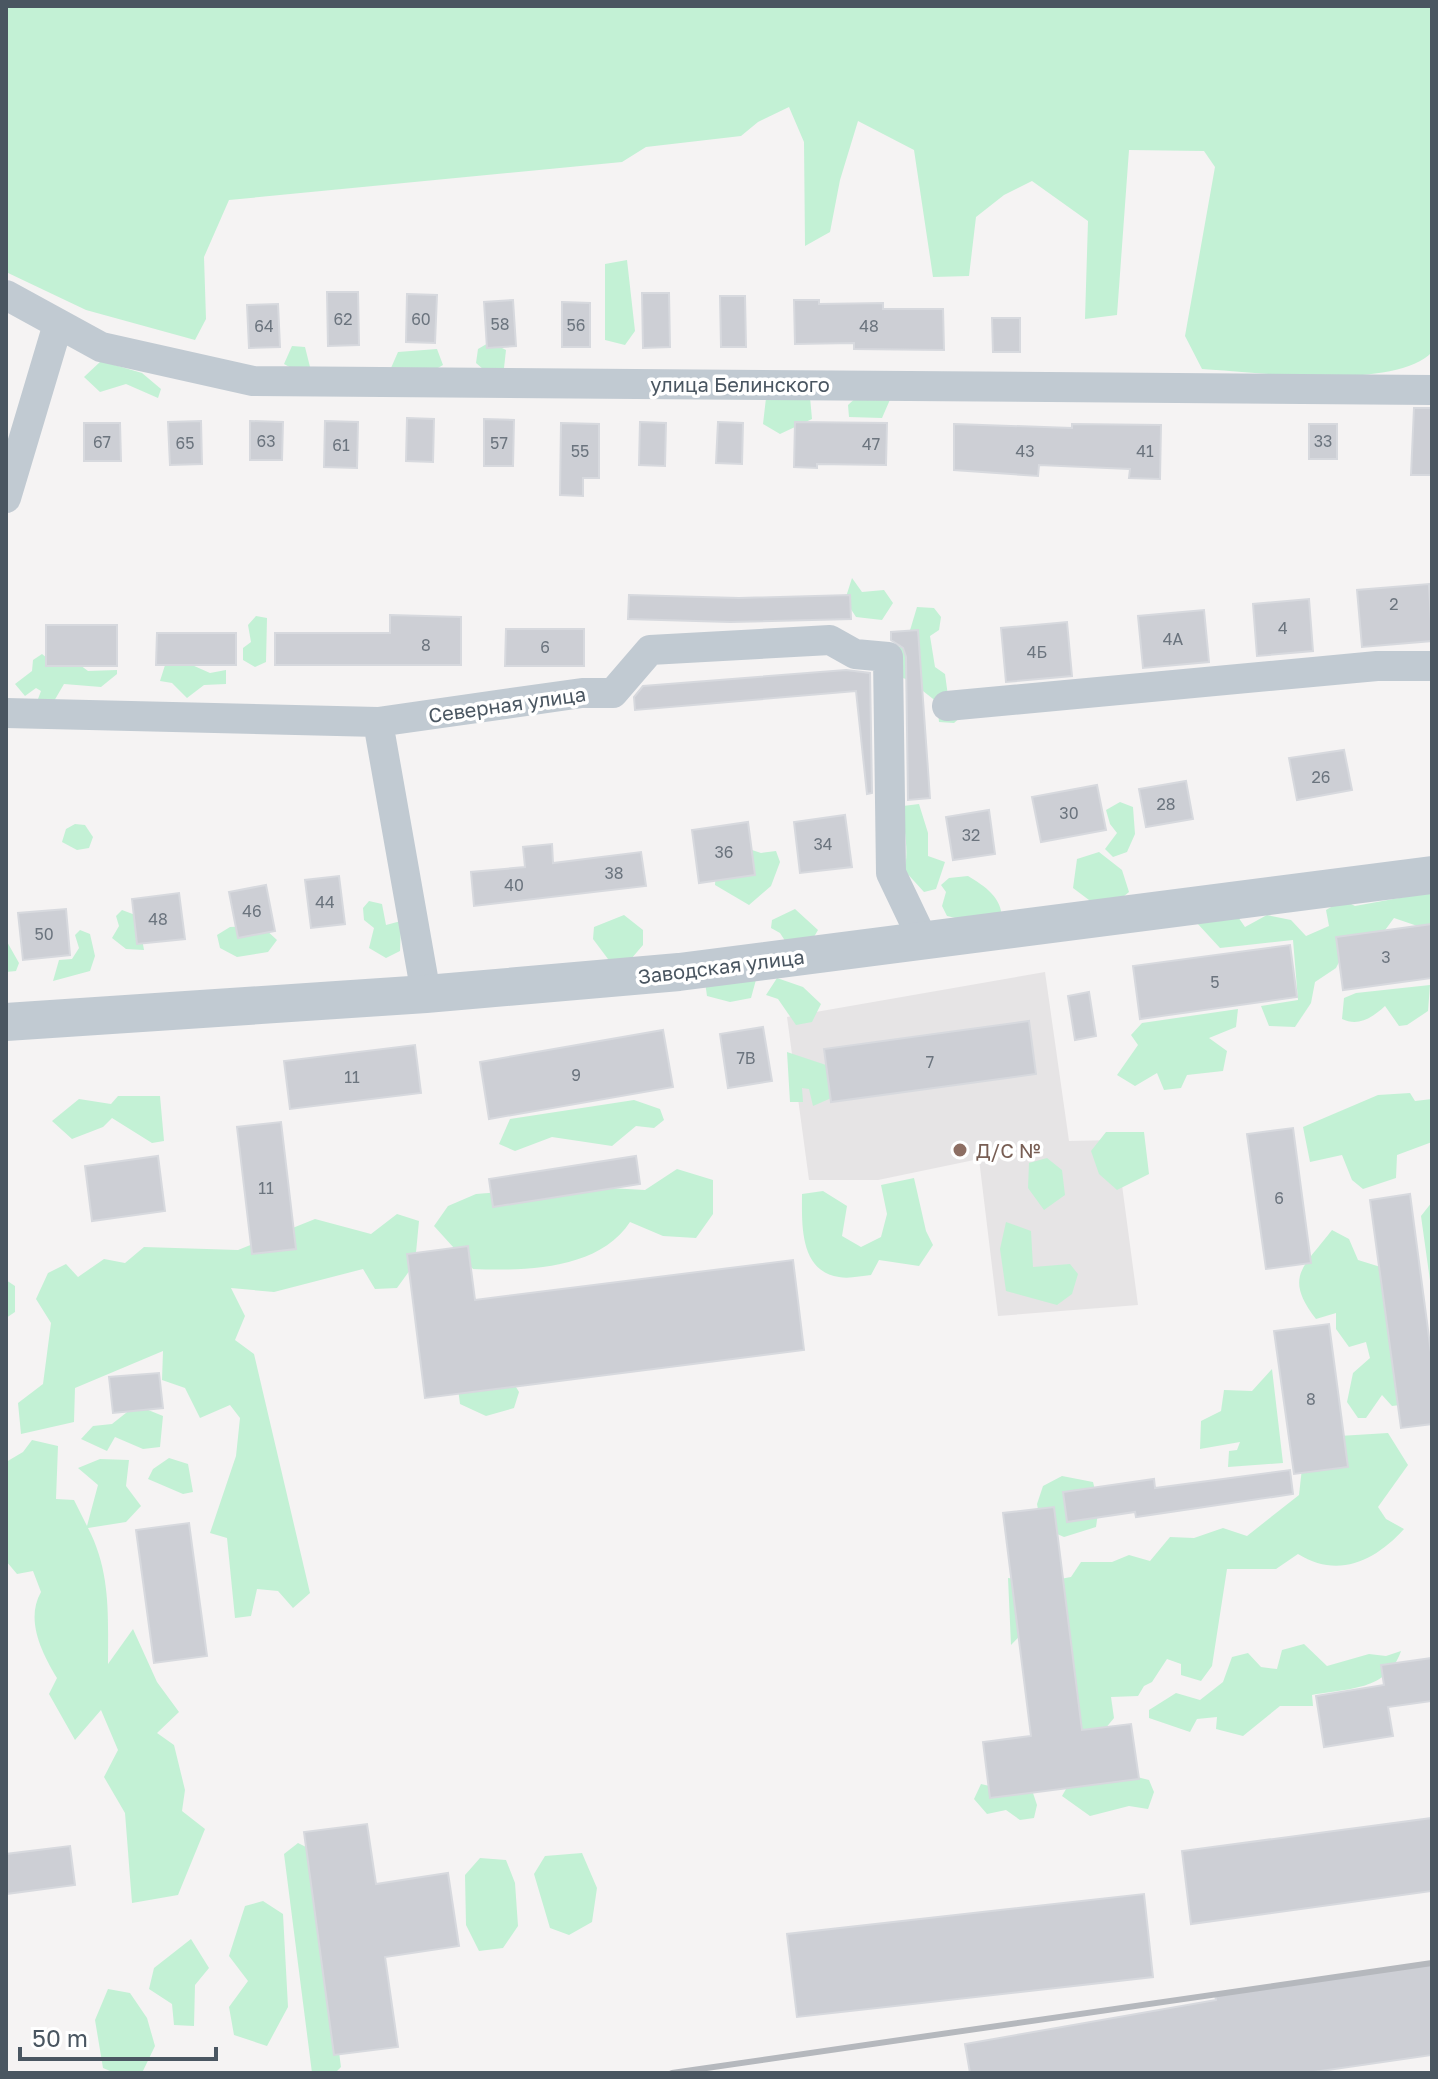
<svg xmlns="http://www.w3.org/2000/svg" width="1438" height="2079" font-family="'Golos Text',sans-serif">
<rect width="100%" height="100%" fill="#f5f3f3"/>
<path fill="#e6e4e5" d="M 1045,972 L 1069,1141 L 1116,1140 L 1138,1305 L 998,1316 L 979,1159 L 878,1180 L 809,1180 L 787,1017 Z"/>
<path fill="#c3f1d5" d="M 6,6 L 1432,6 L 1432,352 C 1396,391 1255,372 1202,369 L 1185,336 L 1215,167 L 1204,151 L 1129,150 L 1117,315 L 1085,319 L 1088,221 L 1032,181 L 1004,195 L 976,217 L 969,276 L 933,277 L 914,150 L 858,121 L 840,180 L 830,232 L 805,246 L 804,142 L 789,107 L 758,122 L 741,136 L 646,147 L 622,162 L 229,200 L 204,257 L 206,319 L 195,340 L 86,310 L 6,272 Z
M 627,260 L 635,331 L 625,345 L 605,340 L 605,264 Z
M 490,342 L 506,350 L 504,368 L 490,375 L 476,363 L 478,349 Z
M 292,346 L 305,347 L 310,367 L 304,375 L 284,364 Z
M 437,349 L 443,365 L 424,376 L 391,368 L 398,352 Z
M 101,361 L 142,373 L 161,389 L 158,398 L 126,384 L 100,392 L 84,377 Z
M 860,394 L 892,395 L 882,418 L 849,417 L 848,405 Z
M 810,397 L 812,419 L 780,434 L 763,424 L 766,398 Z
M 852,578 L 862,592 L 884,590 L 893,603 L 882,620 L 856,617 L 845,600 Z
M 917,607 L 934,608 L 941,617 L 939,630 L 930,636 L 935,667 L 945,674 L 948,696 L 964,714 L 954,723 L 939,722 L 937,702 L 909,680 L 890,674 L 889,646 L 905,647 Z
M 256,616 L 267,618 L 266,662 L 255,667 L 243,660 L 243,648 L 251,642 L 248,625 Z
M 42,654 L 53,663 L 72,659 L 88,671 L 117,670 L 117,674 L 101,687 L 64,684 L 50,708 L 38,699 L 41,691 L 36,688 L 25,696 L 15,684 L 32,671 L 33,660 Z
M 183,661 L 210,673 L 226,670 L 226,684 L 204,685 L 187,698 L 172,683 L 160,681 L 166,662 Z
M 1120,802 L 1133,807 L 1135,834 L 1127,852 L 1113,857 L 1105,849 L 1117,833 L 1110,824 L 1106,810 Z
M 919,804 L 928,833 L 928,856 L 945,862 L 936,889 L 924,892 L 904,870 C 910,853 903,826 903,806 Z
M 75,824 L 85,825 L 93,837 L 89,848 L 77,850 L 62,842 L 66,829 Z
M 743,847 L 761,853 L 776,851 L 780,862 L 771,886 L 749,905 L 715,885 L 716,869 Z
M 1099,852 L 1122,870 L 1129,892 L 1105,912 L 1073,888 L 1077,859 Z
M 968,876 C 986,887 1003,898 1002,921 L 982,924 L 947,916 L 942,906 L 946,892 L 941,885 L 949,878 Z
M 1432,892 L 1432,931 L 1394,918 L 1377,941 L 1347,946 L 1336,968 L 1315,982 L 1311,1003 L 1295,1027 L 1269,1026 L 1261,1006 L 1298,1000 L 1293,940 L 1220,948 L 1197,923 L 1236,914 L 1245,927 L 1267,915 L 1291,920 L 1306,936 L 1329,926 L 1326,910 L 1343,900 L 1355,906 Z
M 369,901 L 382,904 L 386,925 L 401,921 L 400,951 L 386,958 L 369,948 L 374,928 L 364,920 L 363,908 Z
M 795,909 L 818,930 L 808,947 L 791,950 L 780,933 L 771,928 L 772,920 Z
M 122,910 L 138,916 L 144,950 L 126,949 L 112,938 L 119,926 L 116,916 Z
M 624,915 L 643,930 L 643,945 L 625,966 L 611,963 L 593,939 L 594,927 Z
M 255,926 L 264,928 L 277,940 L 268,952 L 237,957 L 220,948 L 217,935 L 230,927 Z
M 80,930 L 90,934 L 95,956 L 90,971 L 53,981 L 59,960 L 72,959 L 79,948 L 75,935 Z
M 6,940 L 19,963 L 16,971 L 6,972 Z
M 757,976 L 751,998 L 730,1002 L 707,996 L 705,982 Z
M 777,978 L 803,987 L 821,1004 L 812,1022 L 796,1025 L 778,999 L 766,995 Z
M 1430,985 L 1428,1011 L 1407,1025 L 1399,1026 L 1385,1006 C 1373,1017 1359,1027 1342,1019 L 1344,998 L 1356,993 Z
M 1238,1009 L 1236,1027 L 1209,1038 L 1227,1051 L 1223,1071 L 1187,1075 L 1181,1088 L 1164,1090 L 1157,1073 L 1135,1086 L 1117,1075 L 1138,1045 L 1131,1035 L 1142,1023 Z
M 787,1052 L 832,1067 L 836,1096 L 813,1106 L 809,1089 L 802,1088 L 803,1102 L 790,1102 Z
M 1410,1093 L 1415,1101 L 1432,1099 L 1432,1142 L 1397,1155 L 1396,1178 L 1363,1189 L 1352,1180 L 1342,1155 L 1310,1162 L 1303,1127 L 1378,1095 Z
M 118,1096 L 160,1096 L 164,1141 L 152,1143 L 112,1118 L 103,1127 L 72,1139 L 52,1121 L 79,1099 L 111,1104 Z
M 634,1100 L 660,1109 L 664,1120 L 654,1128 L 636,1126 L 612,1146 L 552,1137 L 515,1151 L 499,1144 L 510,1119 Z
M 1106,1132 L 1144,1132 L 1149,1174 L 1117,1190 L 1099,1174 L 1091,1151 Z
M 1047,1158 L 1062,1170 L 1065,1195 L 1044,1210 L 1028,1188 L 1029,1163 Z
M 677,1169 L 713,1180 L 713,1214 L 696,1238 L 663,1236 L 630,1222 C 599,1270 524,1271 473,1269 L 434,1226 L 448,1206 L 476,1194 L 572,1186 L 645,1190 Z
M 914,1178 L 926,1231 L 933,1245 L 919,1266 L 879,1260 L 871,1275 C 861,1276 849,1279 839,1277 C 799,1271 802,1223 802,1194 L 823,1191 L 847,1206 L 842,1236 L 861,1247 L 881,1237 L 887,1214 L 881,1185 Z
M 1432,1202 L 1432,1295 L 1421,1216 Z
M 397,1214 L 419,1221 L 415,1263 L 397,1288 L 375,1289 L 363,1269 L 274,1292 L 231,1288 L 245,1316 L 235,1340 L 254,1354 L 310,1593 L 293,1608 L 278,1591 L 257,1589 L 251,1616 L 235,1618 L 227,1538 L 210,1533 L 236,1456 L 240,1418 L 230,1405 L 200,1418 L 185,1388 L 162,1380 L 163,1351 L 75,1388 L 74,1422 L 21,1434 L 18,1403 L 43,1384 L 51,1323 L 36,1299 L 48,1273 L 66,1264 L 78,1277 L 104,1259 L 125,1263 L 144,1247 L 238,1250 L 315,1219 L 371,1234 Z
M 1006,1222 L 1031,1231 L 1033,1267 L 1070,1264 L 1078,1274 L 1072,1294 L 1057,1305 L 1006,1291 L 1000,1249 Z
M 1332,1230 L 1349,1239 L 1358,1260 L 1387,1269 L 1408,1404 L 1392,1406 L 1382,1395 L 1366,1418 L 1358,1418 L 1347,1402 L 1353,1373 L 1370,1358 L 1366,1342 L 1349,1347 L 1336,1329 L 1336,1313 L 1316,1319 C 1283,1276 1304,1267 1332,1230 Z
M 6,1280 L 15,1286 L 15,1312 L 6,1318 Z
M 1272,1369 L 1283,1463 L 1228,1467 L 1229,1451 L 1237,1450 L 1240,1442 L 1200,1449 L 1201,1421 L 1221,1411 L 1224,1390 L 1252,1391 Z
M 507,1372 L 519,1392 L 514,1408 L 486,1416 L 460,1404 L 457,1381 Z
M 136,1405 L 163,1416 L 160,1447 L 143,1449 L 115,1437 L 107,1451 L 81,1439 L 93,1426 L 112,1424 Z
M 1388,1433 L 1408,1465 L 1378,1507 L 1386,1519 L 1404,1529 C 1375,1561 1338,1579 1298,1554 L 1276,1569 L 1227,1569 L 1212,1666 L 1201,1681 L 1181,1675 L 1181,1664 L 1167,1659 L 1152,1682 L 1144,1686 L 1138,1696 L 1111,1697 L 1114,1718 L 1100,1735 L 1079,1738 L 1038,1617 L 1011,1645 L 1008,1578 L 1044,1582 L 1071,1577 L 1081,1562 L 1112,1562 L 1129,1555 L 1150,1561 L 1170,1537 L 1194,1538 L 1223,1528 L 1247,1536 L 1299,1495 L 1302,1468 L 1339,1436 Z
M 32,1440 L 58,1446 L 56,1499 L 74,1500 L 87,1526 L 98,1485 L 78,1468 L 100,1459 L 129,1460 L 126,1486 L 141,1506 L 126,1522 L 88,1528 C 111,1572 108,1616 108,1664 L 133,1629 L 157,1682 L 179,1712 L 157,1733 L 174,1745 L 185,1790 L 182,1811 L 205,1829 L 178,1895 L 132,1903 L 125,1813 L 104,1777 L 118,1750 L 101,1710 L 75,1740 L 49,1694 L 57,1678 C 42,1653 25,1620 41,1592 L 33,1571 L 17,1574 L 6,1561 L 6,1462 L 23,1452 Z
M 169,1458 L 188,1464 L 193,1492 L 183,1494 L 148,1479 L 153,1469 Z
M 1062,1476 L 1093,1482 L 1099,1506 L 1096,1527 L 1064,1537 L 1041,1527 L 1037,1504 L 1043,1486 Z
M 1304,1644 L 1327,1666 L 1369,1654 L 1386,1656 L 1401,1651 C 1387,1691 1349,1688 1312,1695 L 1313,1706 L 1280,1706 L 1243,1736 L 1216,1729 L 1217,1717 L 1197,1719 L 1190,1732 L 1149,1718 L 1149,1710 L 1176,1693 L 1200,1700 L 1223,1682 L 1232,1657 L 1248,1653 L 1261,1667 L 1277,1669 L 1282,1650 Z
M 1129,1775 L 1149,1780 L 1154,1792 L 1148,1809 L 1129,1806 L 1090,1816 L 1062,1796 L 1070,1782 Z
M 981,1784 L 1002,1789 L 1031,1787 L 1037,1805 L 1034,1818 L 1020,1820 L 1006,1810 L 987,1814 L 974,1799 Z
M 298,1843 L 312,1850 L 341,2067 L 335,2073 L 312,2073 L 284,1854 Z
M 582,1853 L 597,1888 L 592,1922 L 569,1935 L 550,1928 L 534,1874 L 545,1856 Z
M 480,1858 L 506,1860 L 515,1883 L 518,1926 L 503,1948 L 479,1951 L 466,1925 L 465,1875 Z
M 263,1901 L 283,1914 L 288,2007 L 267,2046 L 234,2035 L 229,2007 L 248,1981 L 229,1956 L 245,1906 Z
M 191,1939 L 209,1968 L 195,1985 L 194,2026 L 174,2025 L 172,2004 L 149,1989 L 154,1968 Z
M 108,1989 L 130,1993 L 147,2018 L 155,2046 L 142,2073 L 115,2073 L 103,2068 L 95,2020 Z"/>
<path fill="#cdcfd5" stroke="#d7d9de" stroke-width="2" d="M 327,292 L 358,292 L 359,345 L 328,346 Z
M 642,293 L 669,293 L 670,347 L 643,348 Z
M 407,294 L 437,295 L 435,343 L 406,342 Z
M 720,296 L 745,296 L 746,347 L 721,347 Z
M 513,300 L 516,346 L 487,348 L 484,302 Z
M 794,300 L 819,300 L 819,304 L 883,303 L 883,309 L 943,309 L 944,350 L 854,349 L 854,343 L 795,344 Z
M 562,302 L 590,303 L 590,347 L 562,347 Z
M 278,304 L 280,347 L 249,348 L 247,305 Z
M 992,318 L 1020,318 L 1020,352 L 993,352 Z
M 1414,408 L 1432,408 L 1432,475 L 1411,475 Z
M 407,418 L 434,419 L 433,462 L 406,461 Z
M 484,419 L 514,420 L 513,466 L 484,466 Z
M 201,421 L 202,464 L 170,465 L 168,422 Z
M 250,421 L 283,422 L 282,460 L 250,460 Z
M 325,421 L 358,422 L 357,468 L 324,467 Z
M 640,422 L 666,423 L 665,466 L 639,465 Z
M 718,422 L 743,423 L 742,464 L 716,463 Z
M 795,422 L 887,423 L 886,465 L 817,464 L 817,468 L 794,467 Z
M 84,423 L 120,423 L 121,461 L 84,461 Z
M 561,423 L 599,424 L 599,478 L 583,478 L 583,496 L 560,495 Z
M 954,424 L 1072,428 L 1072,424 L 1161,425 L 1160,479 L 1129,478 L 1130,469 L 1039,465 L 1038,476 L 954,470 Z
M 1309,424 L 1337,424 L 1337,459 L 1309,459 Z
M 1429,584 L 1432,641 L 1362,647 L 1357,590 Z
M 629,595 L 739,598 L 850,595 L 851,619 L 730,622 L 628,619 Z
M 1309,599 L 1313,651 L 1257,656 L 1253,604 Z
M 1204,610 L 1209,662 L 1143,668 L 1138,616 Z
M 390,615 L 461,617 L 461,665 L 275,665 L 275,633 L 390,633 Z
M 1067,622 L 1072,676 L 1006,682 L 1001,628 Z
M 46,625 L 117,625 L 117,666 L 46,666 Z
M 506,629 L 584,629 L 584,666 L 505,666 Z
M 918,630 L 930,798 L 908,800 L 906,657 L 903,648 L 891,640 L 891,632 Z
M 157,633 L 236,633 L 236,665 L 156,665 Z
M 846,670 L 870,673 L 872,793 L 867,794 L 856,691 L 635,710 L 634,697 L 643,686 Z
M 1344,750 L 1352,790 L 1297,800 L 1289,758 Z
M 1186,781 L 1193,819 L 1146,827 L 1139,789 Z
M 1097,785 L 1106,830 L 1041,842 L 1032,797 Z
M 989,810 L 995,854 L 953,860 L 946,817 Z
M 845,815 L 852,867 L 800,873 L 794,822 Z
M 748,822 L 755,875 L 699,883 L 692,830 Z
M 552,844 L 553,863 L 641,852 L 646,886 L 474,906 L 471,872 L 525,867 L 523,847 Z
M 339,876 L 345,924 L 311,928 L 305,880 Z
M 266,885 L 275,931 L 238,938 L 229,892 Z
M 179,893 L 185,939 L 137,944 L 132,899 Z
M 66,909 L 70,955 L 23,960 L 18,913 Z
M 1432,924 L 1432,978 L 1343,990 L 1336,937 Z
M 1290,945 L 1297,997 L 1140,1019 L 1133,966 Z
M 1089,992 L 1096,1036 L 1075,1040 L 1068,996 Z
M 1029,1021 L 1036,1074 L 831,1102 L 824,1049 Z
M 763,1027 L 772,1081 L 728,1088 L 720,1034 Z
M 663,1030 L 673,1087 L 489,1119 L 480,1062 Z
M 415,1045 L 421,1093 L 290,1109 L 284,1061 Z
M 281,1122 L 296,1249 L 252,1254 L 237,1127 Z
M 1293,1128 L 1311,1263 L 1266,1269 L 1247,1134 Z
M 158,1156 L 165,1211 L 92,1221 L 85,1166 Z
M 636,1156 L 640,1184 L 493,1207 L 489,1179 Z
M 1410,1194 L 1432,1360 L 1432,1424 L 1401,1428 L 1370,1200 Z
M 468,1246 L 475,1300 L 793,1260 L 804,1350 L 425,1398 L 407,1254 Z
M 1329,1324 L 1348,1467 L 1294,1474 L 1274,1331 Z
M 159,1373 L 163,1408 L 113,1413 L 109,1377 Z
M 1290,1470 L 1293,1494 L 1136,1517 L 1135,1512 L 1067,1522 L 1063,1492 L 1154,1479 L 1155,1488 Z
M 1054,1507 L 1082,1730 L 1131,1724 L 1139,1779 L 990,1798 L 983,1742 L 1031,1736 L 1003,1513 Z
M 189,1523 L 207,1656 L 154,1663 L 136,1530 Z
M 1432,1658 L 1432,1701 L 1388,1707 L 1393,1736 L 1324,1747 L 1316,1696 L 1384,1685 L 1381,1665 Z
M 1432,1818 L 1432,1891 L 1191,1924 L 1182,1851 Z
M 367,1824 L 376,1884 L 448,1873 L 459,1946 L 385,1957 L 398,2047 L 334,2055 L 304,1832 Z
M 70,1846 L 75,1885 L 6,1894 L 6,1854 Z
M 1144,1894 L 1153,1977 L 797,2017 L 787,1934 Z
M 1432,1964 L 1432,2055 L 1307,2073 L 970,2073 L 965,2044 L 1216,2000 L 1215,1995 Z"/>
<g fill="none" stroke-linecap="round" stroke-linejoin="round">
<path stroke="#c1cad2" stroke-width="30" d="M 6,295 L 101,347 L 253,381 L 1432,390
M 6,498 L 58,324
M 947,706 L 1377,666 L 1432,666
M 6,713 L 378,722 L 582,693 L 613,693 L 650,650 L 830,640 L 855,654 L 888,657 L 891,873 L 923,940
M 378,722 L 426,994"/>
<path stroke="#c1cad2" stroke-width="38" d="M 6,1022 L 426,994 L 679,972 L 1432,875"/>
<path stroke="#b5b8bd" stroke-width="6" d="M 672,2073 L 1432,1963"/>
</g>
<circle fill="#8d6e63" stroke="#fff" stroke-width="3" cx="960" cy="1150" r="8"/>
<g text-anchor="middle" dominant-baseline="central" stroke-width="7" stroke-linejoin="round" paint-order="stroke">
<g font-size="16" fill="#6b747e">
<text x="343" y="319">62</text>
<text x="421" y="319">60</text>
<text x="500" y="324">58</text>
<text x="576" y="325">56</text>
<text x="264" y="326">64</text>
<text x="869" y="326">48</text>
<text x="266" y="441">63</text>
<text x="1323" y="441">33</text>
<text x="102" y="442">67</text>
<text x="185" y="443">65</text>
<text x="499" y="443">57</text>
<text x="871" y="444">47</text>
<text x="341" y="445">61</text>
<text x="580" y="451">55</text>
<text x="1025" y="451">43</text>
<text x="1145" y="451">41</text>
<text x="1394" y="604">2</text>
<text x="1283" y="628">4</text>
<text x="1173" y="639">4А</text>
<text x="426" y="645">8</text>
<text x="545" y="647">6</text>
<text x="1037" y="652">4Б</text>
<text x="1321" y="777">26</text>
<text x="1166" y="804">28</text>
<text x="1069" y="813">30</text>
<text x="971" y="835">32</text>
<text x="823" y="844">34</text>
<text x="724" y="852">36</text>
<text x="614" y="873">38</text>
<text x="514" y="885">40</text>
<text x="325" y="902">44</text>
<text x="252" y="911">46</text>
<text x="158" y="919">48</text>
<text x="44" y="934">50</text>
<text x="1386" y="957">3</text>
<text x="1215" y="982">5</text>
<text x="746" y="1058">7В</text>
<text x="930" y="1062">7</text>
<text x="576" y="1075">9</text>
<text x="352" y="1077">11</text>
<text x="266" y="1188">11</text>
<text x="1279" y="1198">6</text>
<text x="1311" y="1399">8</text>
</g>
<g font-size="20" fill="#4a5661" stroke="#fff">
<text x="740" y="384">улица Белинского</text>
<text transform="translate(507 704) rotate(-8)">Северная улица</text>
<text transform="translate(721 966) rotate(-7)">Заводская улица</text>
</g>
<g font-size="20" fill="#785e54" stroke="#fff" text-anchor="start">
<text x="976" y="1150">Д/С №</text>
</g>
</g>
<rect width="1438" height="2079" fill="none" stroke="#4a5661" stroke-width="16"/>
<path d="M20 2047v12h196v-12" fill="none" stroke="#4a5661" stroke-width="4"/>
<text x="32" y="2047" font-size="24" fill="#4a5661" stroke="#ffffff" stroke-width="6" paint-order="stroke">50 m</text>
</svg>
